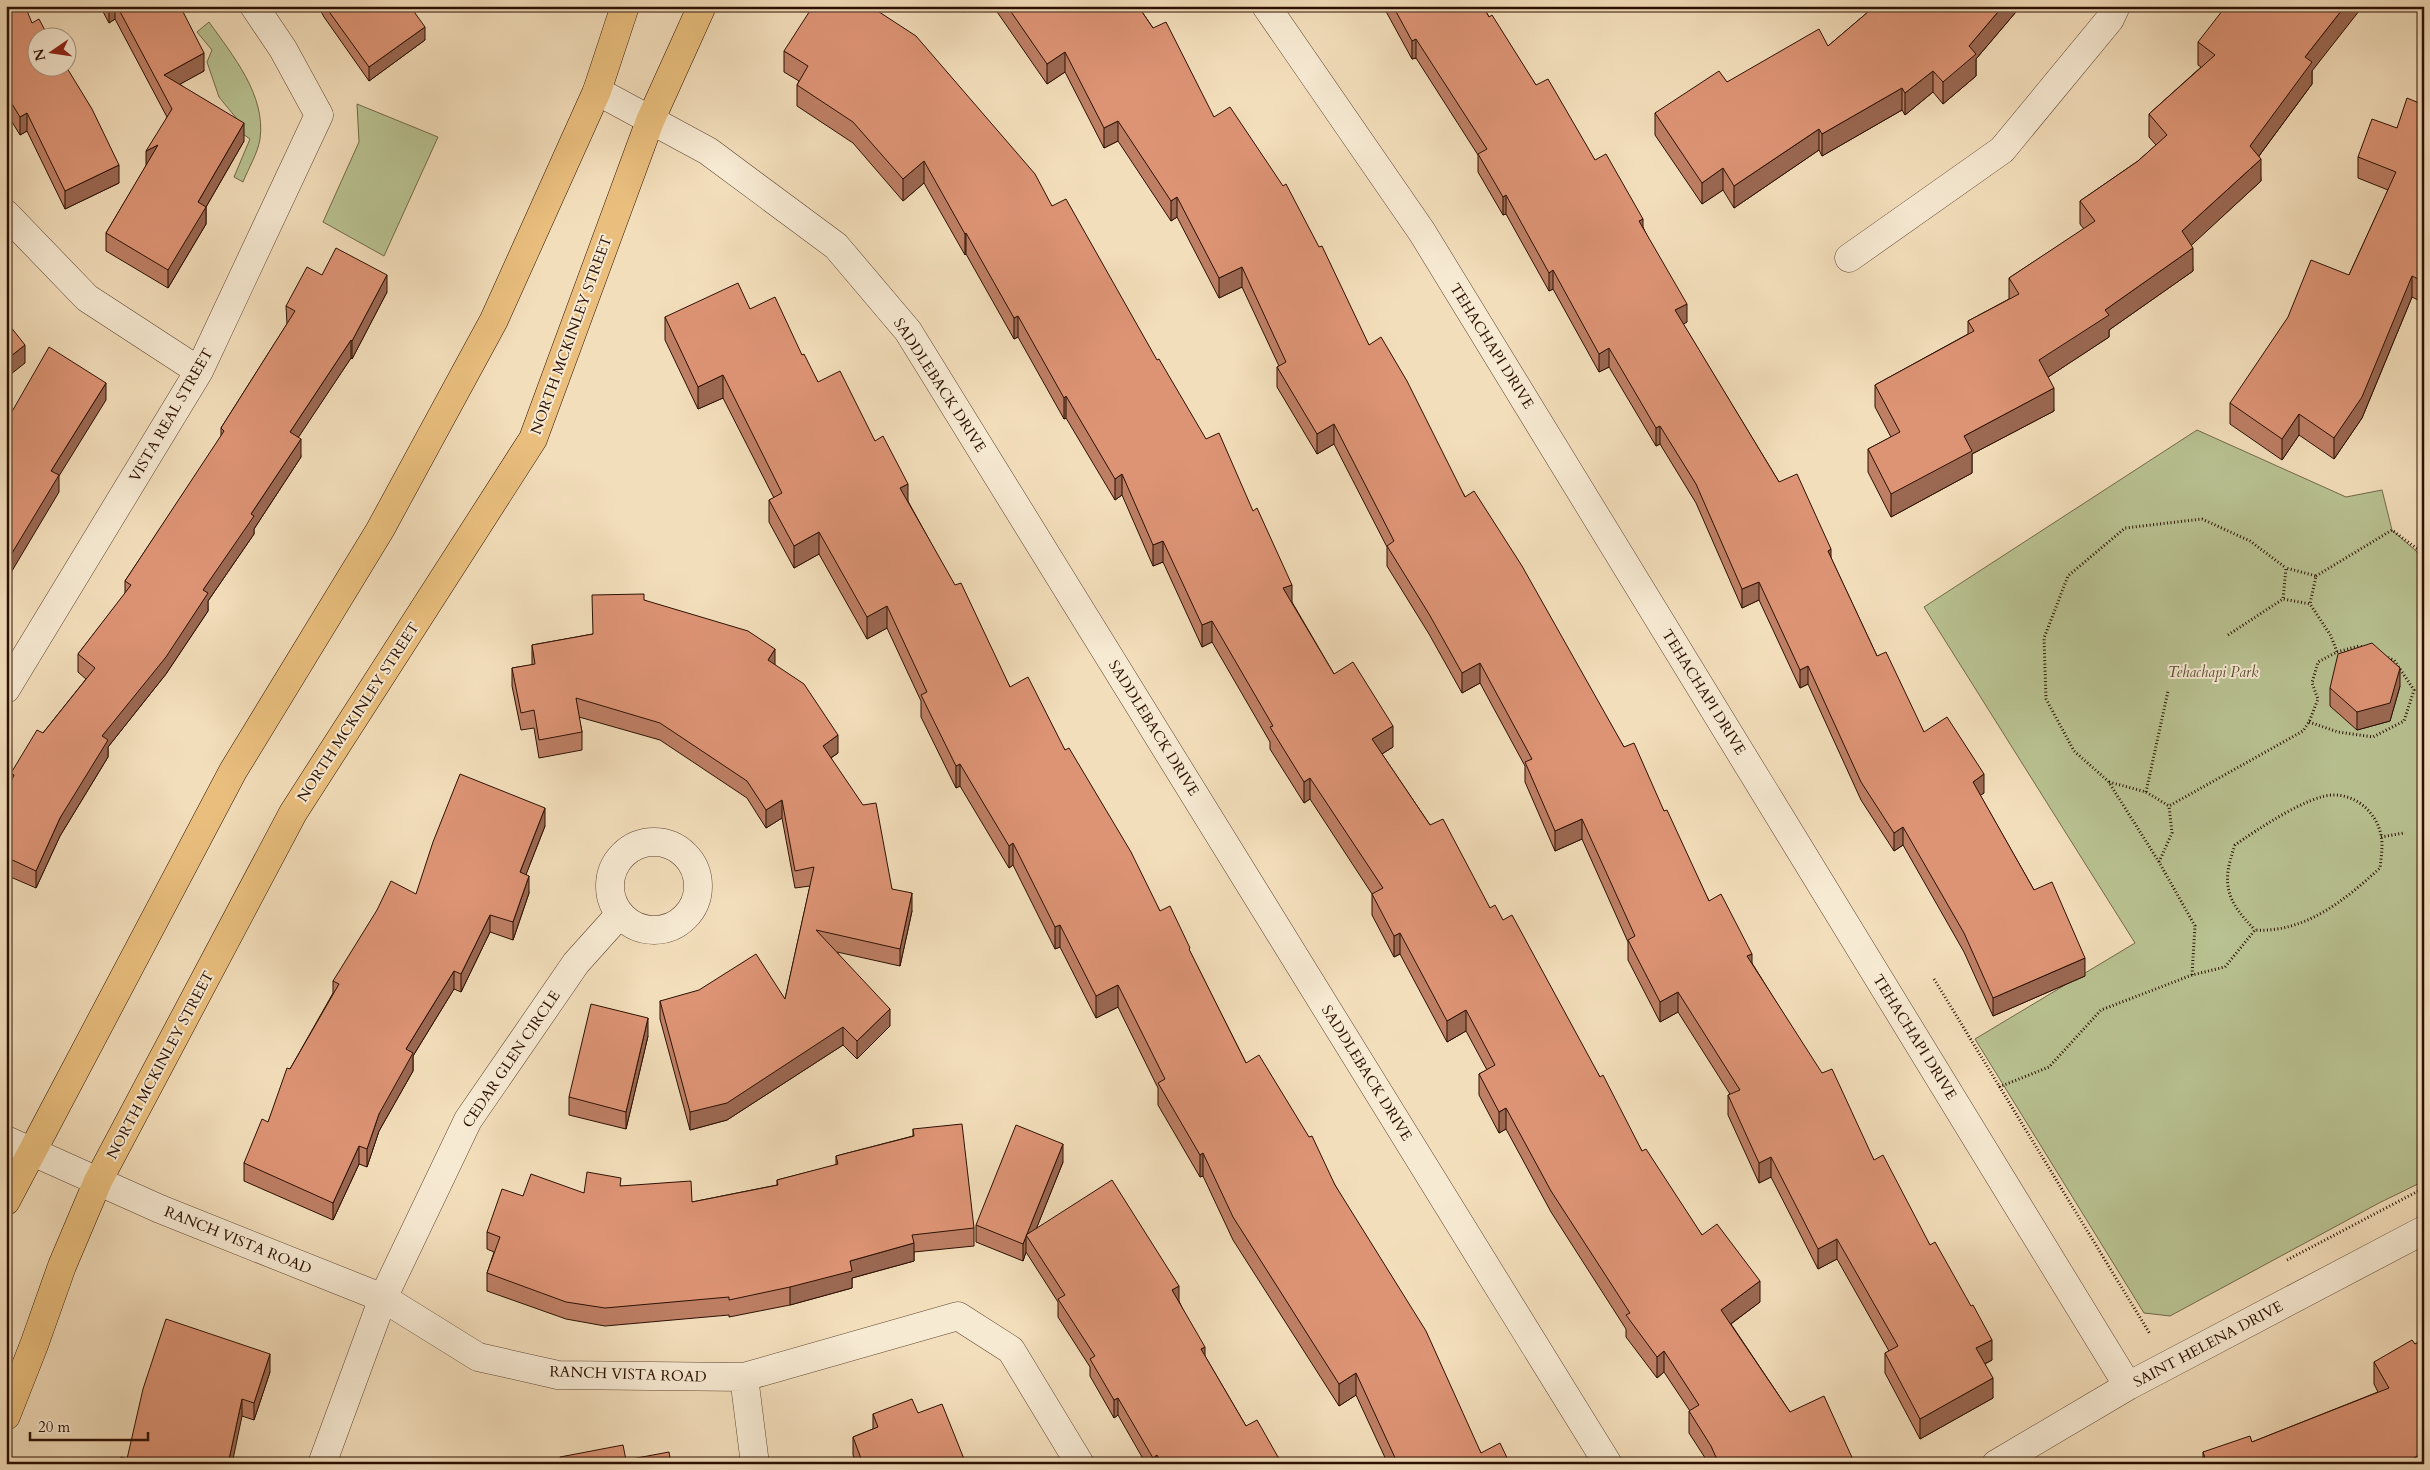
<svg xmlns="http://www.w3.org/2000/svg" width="2430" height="1470" font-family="Cardo,serif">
<rect width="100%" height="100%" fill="#f3debb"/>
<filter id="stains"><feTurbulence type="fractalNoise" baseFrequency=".004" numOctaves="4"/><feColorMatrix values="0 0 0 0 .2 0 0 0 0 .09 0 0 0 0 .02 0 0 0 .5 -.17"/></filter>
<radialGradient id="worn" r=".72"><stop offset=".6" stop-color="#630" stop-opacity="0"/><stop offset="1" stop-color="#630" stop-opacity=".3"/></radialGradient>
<path fill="#b9c292" stroke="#72694a" d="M 209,22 C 233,56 266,95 260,139 C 258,153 248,169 243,182 L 234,177 L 250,139 L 233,127 L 237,119 L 219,97 L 207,62 L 212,50 L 197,32 Z
M 357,104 L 438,137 L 384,256 L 323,222 L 359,142 Z
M 2197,430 L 2346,497 L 2382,490 L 2392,530 L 2424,558 L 2424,1181 L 2379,1203 L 2170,1316 L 2144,1313 L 1975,1039 L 2135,943 L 1924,607 Z"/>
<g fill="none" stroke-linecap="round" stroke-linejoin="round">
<g stroke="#5e4430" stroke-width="29">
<path id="minor" d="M 1266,6 L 1422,232 L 2128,1386
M 597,91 L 708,151 L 836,246 L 908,331 L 1608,1464
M 6,214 L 87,298 L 199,371
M 1849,258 L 2002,150 L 2110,19 L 2116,6
M 6,689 L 199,371 L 319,115 L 283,49 L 254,6
M610 886a44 44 0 1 1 88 0a44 44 0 1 1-88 0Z
M 6,1140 L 160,1209 L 383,1298 L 478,1357 L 558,1375 L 744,1377 L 958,1316 L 1011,1350 L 1080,1464
M 744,1377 L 755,1464
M 322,1464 L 383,1298 L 468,1120 L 576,963 L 620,914
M 1996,1464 L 2128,1386 L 2424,1230"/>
</g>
<g stroke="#2c1002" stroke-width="29">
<path id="major" d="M 6,1201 L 233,771 L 380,530 L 494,320 L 597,91 L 625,6
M 6,1416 L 34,1345 L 62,1266 L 98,1181 L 293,813 L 533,439 L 650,121 L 702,6"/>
</g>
<path stroke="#2c1002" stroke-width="3" stroke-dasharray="1 2.5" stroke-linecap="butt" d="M 2316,576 L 2392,530 L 2424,554
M 2228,635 L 2283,599 L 2310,604 L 2316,576 L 2286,568 L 2283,599
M 2337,652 L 2359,646 L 2365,648
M 2309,722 L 2338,732 L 2373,737 L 2404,721 L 2414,690 L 2394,660 L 2384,656
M 2109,782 L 2146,792 L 2169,806 L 2303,731 L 2309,722 L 2318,699 L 2312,683 L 2318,662 L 2337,652 L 2331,636 L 2310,604
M 2146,792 L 2168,691
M 2381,837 L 2404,833
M 2159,862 L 2172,833 L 2169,806
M 2192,975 L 2195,926 L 2159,862 L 2108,781 L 2074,751 L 2046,699 L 2044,638 L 2068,576 L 2125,528 L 2202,519 L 2250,541 L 2286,568
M 1934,979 L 2150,1334
M 1999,1087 L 2049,1067 L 2101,1010 L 2192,975 L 2225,967 L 2255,930 C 2305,933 2345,900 2380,868 C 2381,860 2382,852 2382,845 C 2382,818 2360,795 2334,795 C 2310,794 2255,831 2235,845 C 2221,884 2226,900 2255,930
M 2287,1260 L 2424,1188"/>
<use href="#minor" stroke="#f7ead3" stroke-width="28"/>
<use href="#major" stroke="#eabf7e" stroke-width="28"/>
</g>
<path fill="#be7f65" stroke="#2c1002" d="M 6,6 L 32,23 L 119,183 L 65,209 L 27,131 L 20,135 L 6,112 Z
M 100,6 L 180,6 L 204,71 L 180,84 L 244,141 L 206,207 L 206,224 L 168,288 L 106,251 L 106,233 L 146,166 L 167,117 L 115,19 L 109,23 Z
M 318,6 L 424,6 L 414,12 L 425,40 L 369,81 L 324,17 Z
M 960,6 L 975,6 L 963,12 Z
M 993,6 L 1138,6 L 1369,345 L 1624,747 L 1664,811 L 1709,901 L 1752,963 L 1874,1160 L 1930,1245 L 1992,1360 L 1985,1364 L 1993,1398 L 1920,1439 L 1885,1373 L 1885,1353 L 1889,1351 L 1837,1259 L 1818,1269 L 1771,1177 L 1759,1183 L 1728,1115 L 1728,1095 L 1730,1094 L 1678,1012 L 1660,1022 L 1628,960 L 1628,942 L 1582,839 L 1555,851 L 1525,782 L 1525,766 L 1480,683 L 1462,693 L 1429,634 L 1387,566 L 1387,547 L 1334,444 L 1317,454 L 1277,387 L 1277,367 L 1279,366 L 1242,287 L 1219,298 L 1177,217 L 1171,221 L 1118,141 L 1104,148 L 1065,72 L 1047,84 Z
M 1383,6 L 1483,6 L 1489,17 L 1536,85 L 1595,160 L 1643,227 L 1687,322 L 1683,324 L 1779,482 L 1831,558 L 1877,656 L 1924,732 L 1984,793 L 1980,795 L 2034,890 L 2085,976 L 1993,1016 L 1964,952 L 1903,845 L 1894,851 L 1861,800 L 1808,684 L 1800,688 L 1759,600 L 1742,608 L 1696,503 L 1660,444 L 1656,446 L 1609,367 L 1599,372 L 1553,289 L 1549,291 L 1506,214 L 1503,215 L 1478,172 L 1478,155 L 1416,58 L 1412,59 Z
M 1875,6 L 2021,6 L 1976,59 L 1976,76 L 1943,104 L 1933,92 L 1905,115 L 1902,110 L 1822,156 L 1819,150 L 1734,208 L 1723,190 L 1702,204 L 1655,135 L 1655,113 L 1727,82 L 1828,46 Z
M 2198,42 L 2312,71 L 2312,84 L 2259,156 L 2261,181 L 2191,245 L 2193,271 L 2109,330 L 2109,337 L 2048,377 L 2054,411 L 1972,454 L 1972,473 L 1891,517 L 1868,472 L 1868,449 L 1891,437 L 1875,407 L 1875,385 L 1968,334 L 1968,321 L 2009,299 L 2009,278 L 2084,229 L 2080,224 L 2080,201 L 2138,161 L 2156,145 L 2149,137 L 2149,114 L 2201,67 L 2198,65 Z
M 784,51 L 1052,206 L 1292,602 L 1334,674 L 1393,747 L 1382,754 L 1430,825 L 1490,908 L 1503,920 L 1600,1077 L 1642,1151 L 1702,1235 L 1760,1302 L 1731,1324 L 1790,1412 L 1855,1464 L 1709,1464 L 1689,1433 L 1689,1411 L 1690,1411 L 1664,1372 L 1657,1378 L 1626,1337 L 1626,1329 L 1551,1212 L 1506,1129 L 1499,1133 L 1479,1095 L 1479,1074 L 1487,1070 L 1466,1031 L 1447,1042 L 1400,954 L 1394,957 L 1372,915 L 1372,894 L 1310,799 L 1304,803 L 1270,749 L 1270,742 L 1212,642 L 1202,647 L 1163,562 L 1153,566 L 1122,495 L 1115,500 L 1066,418 L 1064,419 L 1018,337 L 1014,339 L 966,254 L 965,255 L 924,183 L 903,201 L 853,143 L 797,106 L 797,85 L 799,81 L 784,72 Z
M 2424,105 L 2424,303 L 2412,297 L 2362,418 L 2334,459 L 2299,435 L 2282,460 L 2230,424 L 2230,403 L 2349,275 L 2388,190 L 2358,178 L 2358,157 L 2397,128 Z
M 322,275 L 387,292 L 352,359 L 351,358 L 298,437 L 301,457 L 254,529 L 254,534 L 208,601 L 208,611 L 166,674 L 108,747 L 108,757 L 60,836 L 36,888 L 6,875 L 6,793 L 11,782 L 11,773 L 86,679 L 78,672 L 78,654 L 125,594 L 125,581 L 221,437 L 221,428 L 287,324 L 286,306 Z
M 750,309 L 802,355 L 818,382 L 875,441 L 1010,687 L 1065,750 L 1160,911 L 1190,952 L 1246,1063 L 1335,1185 L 1481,1453 L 1510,1464 L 1388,1464 L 1356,1395 L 1339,1406 L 1233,1240 L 1203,1176 L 1200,1177 L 1158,1105 L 1158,1088 L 1118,1007 L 1096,1018 L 1060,947 L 1055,949 L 1013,865 L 1009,868 L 960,786 L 956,788 L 921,717 L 921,701 L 887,628 L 867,639 L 819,554 L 794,568 L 769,522 L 769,500 L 774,498 L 723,398 L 698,409 L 665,340 L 665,317 Z
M 644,600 L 775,665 L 838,753 L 831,758 L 892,889 L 912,911 L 900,966 L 837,952 L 890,1026 L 857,1059 L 843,1045 L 727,1120 L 690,1130 L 660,1019 L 660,1001 L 785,999 L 810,886 L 795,888 L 782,818 L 766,828 L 747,798 L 660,740 L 579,717 L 582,732 L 582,750 L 539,758 L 534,728 L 521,730 L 512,686 L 512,668 L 532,665 L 532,645 L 593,634 Z
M 2400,686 L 2390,721 L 2357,730 L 2330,706 L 2330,688 Z
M 545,826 L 526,874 L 529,893 L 513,940 L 490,932 L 461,992 L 454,989 L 413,1056 L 413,1071 L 379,1131 L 367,1167 L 359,1164 L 333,1220 L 244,1181 L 244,1163 L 268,1122 L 290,1069 L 333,993 L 333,981 L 416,894 Z
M 648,1036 L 626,1129 L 569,1115 L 569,1097 Z
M 913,1129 L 974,1228 L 974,1246 L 914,1252 L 914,1261 L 852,1278 L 852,1288 L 790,1305 L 729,1317 L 729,1315 L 605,1326 L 566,1319 L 487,1291 L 487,1273 L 494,1252 L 487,1249 L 487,1232 L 523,1196 L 584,1193 L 621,1186 L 692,1202 L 777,1185 L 777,1180 L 836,1165 L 836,1156 L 913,1136 Z
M 1063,1162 L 1036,1229 L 1179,1301 L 1205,1356 L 1246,1426 L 1282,1464 L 1146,1464 L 1118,1415 L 1114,1418 L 1090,1376 L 1090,1367 L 1058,1317 L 1058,1302 L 1026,1252 L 1023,1261 L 976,1242 L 976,1225 Z
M 2415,1344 L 2424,1464 L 2203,1462 L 2203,1452 L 2252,1442 L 2378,1392 L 2374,1384 L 2374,1362 Z
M 270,1372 L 254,1420 L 242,1416 L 127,1459 Z
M 918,1413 L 966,1464 L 857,1464 L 853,1455 L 853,1437 L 873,1429 L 873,1414 Z"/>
<path fill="#9b6852" stroke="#2c1002" d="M 109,6 L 115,6 L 115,19 L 109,23 Z
M 407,6 L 424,6 L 407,15 Z
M 963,6 L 975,6 L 963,12 Z
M 2003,6 L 2021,6 L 1976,59 L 1976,76 L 1943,104 L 1943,82 L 1969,46 Z
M 2345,6 L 2363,6 L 2312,71 L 2312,84 L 2250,168 L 2250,146 L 2305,57 Z
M 425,27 L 425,40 L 369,81 L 369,67 Z
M 1416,39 L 1416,58 L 1412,59 L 1412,41 Z
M 1065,52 L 1065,72 L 1047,84 L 1047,64 Z
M 204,53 L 204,71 L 164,93 L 164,75 Z
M 1933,71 L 1933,92 L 1905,115 L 1905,93 Z
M 1902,88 L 1902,110 L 1822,156 L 1822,134 Z
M 27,113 L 27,131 L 20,135 L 20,117 Z
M 1118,121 L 1118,141 L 1104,148 L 1104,128 Z
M 244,123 L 244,141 L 206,207 L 206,224 L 168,288 L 168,270 L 198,202 Z
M 1819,129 L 1819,150 L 1734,208 L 1734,186 Z
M 158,145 L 146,169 L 146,151 Z
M 2261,159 L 2261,181 L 2182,254 L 2182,231 Z
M 924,161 L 924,183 L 903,201 L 903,179 Z
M 119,165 L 119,183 L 65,209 L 65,191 Z
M 1723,168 L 1723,190 L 1702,204 L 1702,183 Z
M 1506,195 L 1506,214 L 1503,215 L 1503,197 Z
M 1177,197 L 1177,217 L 1171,221 L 1171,201 Z
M 1643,219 L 1643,238 L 1639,221 Z
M 966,233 L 966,254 L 965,255 L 965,234 Z
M 2193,248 L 2193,271 L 2109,330 L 2109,337 L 2039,383 L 2039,360 L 2105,310 Z
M 1242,267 L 1242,287 L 1219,298 L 1219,278 Z
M 1553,270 L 1553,289 L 1549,291 L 1549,273 Z
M 387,275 L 387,292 L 352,359 L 352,341 Z
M 2412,276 L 2412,297 L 2362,418 L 2334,459 L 2334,438 Z
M 1687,304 L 1687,322 L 1675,329 L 1675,310 Z
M 1018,316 L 1018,337 L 1014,339 L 1014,318 Z
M 351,340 L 351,358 L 290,450 L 290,432 Z
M 25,345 L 25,363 L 6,378 L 6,360 Z
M 1609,348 L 1609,367 L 1599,372 L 1599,354 Z
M 723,375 L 723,398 L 698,409 L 698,387 Z
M 106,383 L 106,400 L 59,476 L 59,492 L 6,581 L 6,563 L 51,471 Z
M 2054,388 L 2054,411 L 1972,454 L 1972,473 L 1891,517 L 1891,494 L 1964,436 Z
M 1066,396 L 1066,418 L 1064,419 L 1064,398 Z
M 2299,414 L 2299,435 L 2282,460 L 2282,439 Z
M 1334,424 L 1334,444 L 1317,454 L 1317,434 Z
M 1660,426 L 1660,444 L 1656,446 L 1656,428 Z
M 301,439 L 301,457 L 254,529 L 254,534 L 208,601 L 208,611 L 166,674 L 108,747 L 108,757 L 60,836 L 36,888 L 36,871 L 60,818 L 102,736 L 203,590 L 251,514 Z
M 1122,474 L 1122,495 L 1115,500 L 1115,479 Z
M 908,484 L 908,506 L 900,488 Z
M 819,532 L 819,554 L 794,568 L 794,546 Z
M 1163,541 L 1163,562 L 1153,566 L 1153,545 Z
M 1831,549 L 1831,567 L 1828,551 Z
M 1759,582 L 1759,600 L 1742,608 L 1742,589 Z
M 1292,585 L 1292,606 L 1283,588 Z
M 887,606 L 887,628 L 867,639 L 867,617 Z
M 1212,621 L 1212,642 L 1202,647 L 1202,625 Z
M 775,649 L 775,667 L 768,660 Z
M 1480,663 L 1480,683 L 1462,693 L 1462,673 Z
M 1808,666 L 1808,684 L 1800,688 L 1800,670 Z
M 2400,668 L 2400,686 L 2390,721 L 2357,730 L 2357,712 Z
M 1393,726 L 1393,747 L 1372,760 L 1372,739 Z
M 838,735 L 838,753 L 823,763 L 823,746 Z
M 960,764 L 960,786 L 956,788 L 956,766 Z
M 1984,774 L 1984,793 L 1973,800 L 1973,782 Z
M 1310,778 L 1310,799 L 1304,803 L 1304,782 Z
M 782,800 L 782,818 L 766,828 L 766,810 Z
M 545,808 L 545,826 L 520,890 L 520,872 Z
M 1582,819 L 1582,839 L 1555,851 L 1555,831 Z
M 1903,827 L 1903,845 L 1894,851 L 1894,833 Z
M 1013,843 L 1013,865 L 1009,868 L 1009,846 Z
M 529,876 L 529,893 L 513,940 L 513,922 Z
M 912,893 L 912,911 L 900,966 L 900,949 Z
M 490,915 L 490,932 L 461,992 L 461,974 Z
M 1060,925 L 1060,947 L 1055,949 L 1055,927 Z
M 1400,933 L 1400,954 L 1394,957 L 1394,936 Z
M 1752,954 L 1752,973 L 1747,956 Z
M 2085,958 L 2085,976 L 1993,1016 L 1993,998 Z
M 454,971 L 454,989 L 413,1056 L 413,1071 L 379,1131 L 367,1167 L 367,1149 L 379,1114 L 406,1049 Z
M 1118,985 L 1118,1007 L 1096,1018 L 1096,996 Z
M 1678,992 L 1678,1012 L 1660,1022 L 1660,1002 Z
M 890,1009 L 890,1026 L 857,1059 L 857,1041 Z
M 1466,1010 L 1466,1031 L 1447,1042 L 1447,1021 Z
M 648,1018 L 648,1036 L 626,1129 L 626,1112 Z
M 843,1027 L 843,1045 L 727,1120 L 690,1130 L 690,1112 Z
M 1506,1108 L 1506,1129 L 1499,1133 L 1499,1112 Z
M 1063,1144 L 1063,1162 L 1031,1242 L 1026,1235 L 1026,1252 L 1023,1261 L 1023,1244 Z
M 359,1146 L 359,1164 L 333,1220 L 333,1203 Z
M 1203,1153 L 1203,1176 L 1200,1177 L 1200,1155 Z
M 1771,1157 L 1771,1177 L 1759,1183 L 1759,1163 Z
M 1837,1239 L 1837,1259 L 1818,1269 L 1818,1249 Z
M 914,1243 L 914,1261 L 852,1278 L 852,1288 L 790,1305 L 790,1287 L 850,1261 Z
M 1760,1281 L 1760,1302 L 1721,1331 L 1721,1310 Z
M 1179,1286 L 1179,1304 L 1172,1290 Z
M 1992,1340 L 1992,1360 L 1976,1368 L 1976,1348 Z
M 1205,1347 L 1205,1365 L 1201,1349 Z
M 1664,1351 L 1664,1372 L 1657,1378 L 1657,1357 Z
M 270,1354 L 270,1372 L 254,1420 L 254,1403 Z
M 1356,1373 L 1356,1395 L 1339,1406 L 1339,1384 Z
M 1993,1378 L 1993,1398 L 1920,1439 L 1920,1419 Z
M 1118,1398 L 1118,1415 L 1114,1418 L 1114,1400 Z
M 242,1399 L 242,1416 L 232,1464 L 228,1464 Z
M 2424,1452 L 2424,1464 L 2404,1464 Z
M 1157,1455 L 1157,1464 L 1153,1464 L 1153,1458 Z"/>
<path fill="#dd9475" stroke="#2c1002" d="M 6,6 L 25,6 L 32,23 L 39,19 L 49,38 L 38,38 L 38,68 L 67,68 L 92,109 L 119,165 L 65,191 L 27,113 L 20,117 L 6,94 Z
M 117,6 L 180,6 L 204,53 L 164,75 L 244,123 L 198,202 L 206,207 L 168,270 L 106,233 L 158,145 L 146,151 L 172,109 Z
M 325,6 L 410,6 L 425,27 L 369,67 Z
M 813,6 L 870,6 L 916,36 L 1035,174 L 1052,206 L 1066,199 L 1157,360 L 1159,359 L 1206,439 L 1219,433 L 1253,511 L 1257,508 L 1292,585 L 1283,588 L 1334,674 L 1353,662 L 1393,726 L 1372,739 L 1430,825 L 1443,819 L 1490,908 L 1495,905 L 1503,920 L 1512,915 L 1600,1077 L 1603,1075 L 1642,1151 L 1646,1149 L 1702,1235 L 1717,1224 L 1760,1281 L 1721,1310 L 1790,1412 L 1824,1396 L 1855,1464 L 1719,1464 L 1711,1446 L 1689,1411 L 1699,1405 L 1664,1351 L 1657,1357 L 1626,1315 L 1630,1313 L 1551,1191 L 1506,1108 L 1499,1112 L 1479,1074 L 1495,1065 L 1466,1010 L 1447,1021 L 1400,933 L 1394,936 L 1372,894 L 1383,888 L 1310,778 L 1304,782 L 1270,727 L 1273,726 L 1212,621 L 1202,625 L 1163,541 L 1153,545 L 1122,474 L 1115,479 L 1066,396 L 1064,398 L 1018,316 L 1014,318 L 966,233 L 965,234 L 924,161 L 903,179 L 853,122 L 797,85 L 808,66 L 784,51 Z
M 1007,6 L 1138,6 L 1153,28 L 1166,22 L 1214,117 L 1230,107 L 1283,186 L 1286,184 L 1319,247 L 1322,246 L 1369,345 L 1381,337 L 1407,381 L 1465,497 L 1474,491 L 1522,566 L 1624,747 L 1634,743 L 1664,811 L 1667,810 L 1709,901 L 1721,894 L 1752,954 L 1747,956 L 1822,1073 L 1832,1069 L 1874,1160 L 1883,1155 L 1930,1245 L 1935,1242 L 1971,1306 L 1973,1305 L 1992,1340 L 1976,1348 L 1993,1378 L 1920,1419 L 1885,1353 L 1898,1346 L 1837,1239 L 1818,1249 L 1771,1157 L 1759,1163 L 1728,1095 L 1740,1090 L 1678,992 L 1660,1002 L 1628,940 L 1635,936 L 1582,819 L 1555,831 L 1525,762 L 1532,759 L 1480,663 L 1462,673 L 1429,614 L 1387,546 L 1394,541 L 1334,424 L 1317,434 L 1277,367 L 1286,362 L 1242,267 L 1219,278 L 1177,197 L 1171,201 L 1118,121 L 1104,128 L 1065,52 L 1047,64 Z
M 1393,6 L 1483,6 L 1489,17 L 1492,15 L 1536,85 L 1548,79 L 1595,160 L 1606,154 L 1643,219 L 1639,221 L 1687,304 L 1675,310 L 1779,482 L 1797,474 L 1831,549 L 1828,551 L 1877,656 L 1886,652 L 1924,732 L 1947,717 L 1984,774 L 1973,782 L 2034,890 L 2052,882 L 2085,958 L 1993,998 L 1964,933 L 1903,827 L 1894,833 L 1861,782 L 1808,666 L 1800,670 L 1759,582 L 1742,589 L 1696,484 L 1660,426 L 1656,428 L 1609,348 L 1599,354 L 1553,270 L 1549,273 L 1506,195 L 1503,197 L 1478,154 L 1487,149 L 1416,39 L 1412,41 Z
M 1875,6 L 2003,6 L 1969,46 L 1976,54 L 1943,82 L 1933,71 L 1905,93 L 1902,88 L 1822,134 L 1819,129 L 1734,186 L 1723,168 L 1702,183 L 1655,113 L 1719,71 L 1727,82 L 1819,29 L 1828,46 Z
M 2226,6 L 2345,6 L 2305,57 L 2312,62 L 2250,146 L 2261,159 L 2182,231 L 2193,248 L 2105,310 L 2109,315 L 2039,360 L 2054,388 L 1964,436 L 1972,451 L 1891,494 L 1868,449 L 1900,432 L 1875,385 L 1974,331 L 1968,321 L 2019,294 L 2009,278 L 2095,221 L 2080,201 L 2138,161 L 2167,135 L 2149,114 L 2215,55 L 2198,42 Z
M 2407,98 L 2424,105 L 2424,282 L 2412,276 L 2362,397 L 2334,438 L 2299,414 L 2282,439 L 2230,403 L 2288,317 L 2311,260 L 2349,275 L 2396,172 L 2358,157 L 2372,119 L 2397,128 Z
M 336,248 L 387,275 L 352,341 L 351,340 L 290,432 L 301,439 L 251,514 L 254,516 L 203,590 L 208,593 L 166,657 L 102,736 L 108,740 L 60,818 L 36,871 L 6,857 L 6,793 L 14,775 L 11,773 L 37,730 L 43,733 L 95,668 L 78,654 L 131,585 L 125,581 L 224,431 L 221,428 L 295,311 L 286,306 L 307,267 L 322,275 Z
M 738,283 L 750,309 L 775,297 L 802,355 L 804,354 L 818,382 L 840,371 L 875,441 L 883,436 L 908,484 L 900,488 L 955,585 L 961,583 L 1010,687 L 1028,677 L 1065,750 L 1069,748 L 1131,852 L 1160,911 L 1170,906 L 1190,948 L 1189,949 L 1246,1063 L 1259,1055 L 1309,1137 L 1312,1136 L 1335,1185 L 1426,1331 L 1481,1453 L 1500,1443 L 1510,1464 L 1394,1464 L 1397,1462 L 1356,1373 L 1339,1384 L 1233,1217 L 1203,1153 L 1200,1155 L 1158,1083 L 1165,1079 L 1118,985 L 1096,996 L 1060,925 L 1055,927 L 1013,843 L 1009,846 L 960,764 L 956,766 L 921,695 L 927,692 L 887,606 L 867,617 L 819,532 L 794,546 L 769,500 L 782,493 L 723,375 L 698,387 L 665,317 Z
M 6,321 L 25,345 L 6,360 Z
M 49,347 L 106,383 L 51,471 L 59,475 L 6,563 L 6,422 Z
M 644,594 L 644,600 L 748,631 L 775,649 L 768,660 L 804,684 L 838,735 L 823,746 L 863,805 L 876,803 L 892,889 L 912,893 L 900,949 L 816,930 L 890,1009 L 857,1041 L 843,1027 L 727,1103 L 690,1112 L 660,1001 L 699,990 L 756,954 L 785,999 L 814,867 L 795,871 L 782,800 L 766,810 L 747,781 L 660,723 L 576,698 L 582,732 L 539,740 L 534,710 L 521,713 L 512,668 L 535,664 L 532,645 L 593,634 L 592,595 Z
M 2372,643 L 2400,668 L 2390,703 L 2357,712 L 2330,688 L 2338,654 Z
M 460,774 L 545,808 L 520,872 L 529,876 L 513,922 L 490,915 L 461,974 L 454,971 L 406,1049 L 413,1053 L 379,1114 L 367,1149 L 359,1146 L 333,1203 L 244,1163 L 262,1119 L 268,1122 L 287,1068 L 290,1069 L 339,984 L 333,981 L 377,910 L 391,881 L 416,894 L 433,842 Z
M 591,1004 L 648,1018 L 626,1112 L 569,1097 Z
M 962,1124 L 974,1228 L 912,1235 L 914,1243 L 850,1261 L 852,1271 L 790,1287 L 729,1300 L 729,1297 L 605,1308 L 566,1302 L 487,1273 L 500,1237 L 487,1232 L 502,1189 L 523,1196 L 531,1174 L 584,1193 L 587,1172 L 621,1178 L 620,1186 L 691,1181 L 692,1202 L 778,1185 L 777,1180 L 838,1164 L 836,1156 L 914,1136 L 913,1129 Z
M 1016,1125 L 1063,1144 L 1023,1244 L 976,1225 Z
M 1112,1180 L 1179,1286 L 1172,1290 L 1205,1347 L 1201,1349 L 1246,1426 L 1257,1420 L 1282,1464 L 1162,1464 L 1157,1455 L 1153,1458 L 1118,1398 L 1114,1400 L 1090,1359 L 1095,1356 L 1058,1299 L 1065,1295 L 1026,1235 Z
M 166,1319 L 270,1354 L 254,1403 L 242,1399 L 228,1464 L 118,1464 L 121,1457 L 127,1459 L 143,1389 Z
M 2424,1339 L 2424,1452 L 2404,1464 L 2200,1464 L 2206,1461 L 2203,1452 L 2250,1436 L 2252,1442 L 2389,1388 L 2374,1362 L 2412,1340 L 2415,1344 Z
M 912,1399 L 918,1413 L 942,1404 L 966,1464 L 863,1464 L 853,1437 L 878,1427 L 873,1414 Z
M 623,1445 L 626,1460 L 669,1452 L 671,1464 L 561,1464 L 560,1457 Z"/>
<g text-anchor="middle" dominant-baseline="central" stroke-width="4" stroke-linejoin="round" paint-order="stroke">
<g font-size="15" fill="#2c1002" stroke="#f7ead3">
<text transform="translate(571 335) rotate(-70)">NORTH MCKINLEY STREET</text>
<text transform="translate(1492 346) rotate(58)">TEHACHAPI DRIVE</text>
<text transform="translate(940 385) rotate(57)">SADDLEBACK DRIVE</text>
<text transform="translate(171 415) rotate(-60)">VISTA REAL STREET</text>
<text transform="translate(1704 692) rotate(58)">TEHACHAPI DRIVE</text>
<text transform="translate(358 712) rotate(-57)">NORTH MCKINLEY STREET</text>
<text transform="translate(1154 728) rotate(58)">SADDLEBACK DRIVE</text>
<text transform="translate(1915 1037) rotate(58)">TEHACHAPI DRIVE</text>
<text transform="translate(511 1059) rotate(-56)">CEDAR GLEN CIRCLE</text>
<text transform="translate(160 1065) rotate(-62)">NORTH MCKINLEY STREET</text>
<text transform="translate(1367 1073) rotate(58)">SADDLEBACK DRIVE</text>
<text transform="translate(238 1240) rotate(22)">RANCH VISTA ROAD</text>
<text transform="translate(2208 1344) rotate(-28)">SAINT HELENA DRIVE</text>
<text transform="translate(628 1374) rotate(2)">RANCH VISTA ROAD</text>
</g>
<g font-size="15" font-style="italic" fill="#5d4e34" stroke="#f7ead3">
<text x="2213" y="672">Tehachapi Park</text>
</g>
</g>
<rect width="2430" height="1470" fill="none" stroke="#f3debb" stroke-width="25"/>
<rect x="8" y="8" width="2415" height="1455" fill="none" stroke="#2c1002" stroke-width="2.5"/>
<rect x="12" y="12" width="2405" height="1445" fill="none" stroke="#2c1002"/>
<g transform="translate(52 52) rotate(257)"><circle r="24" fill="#f7ead3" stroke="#a6937f"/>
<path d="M0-4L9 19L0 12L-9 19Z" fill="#8f2418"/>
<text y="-8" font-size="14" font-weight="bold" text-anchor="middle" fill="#2c1002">N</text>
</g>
<path d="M30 1432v8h118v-8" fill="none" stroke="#2c1002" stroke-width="2.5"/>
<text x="38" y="1432" font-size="15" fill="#2c1002" stroke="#f7ead3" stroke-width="4" paint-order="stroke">20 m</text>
<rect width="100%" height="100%" filter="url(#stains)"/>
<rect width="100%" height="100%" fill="url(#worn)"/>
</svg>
